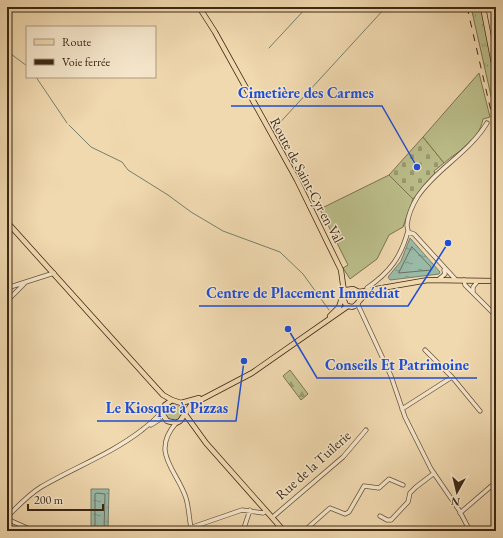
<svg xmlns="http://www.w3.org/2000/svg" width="503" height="538" font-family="'EB Garamond',serif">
<defs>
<pattern id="grass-tufts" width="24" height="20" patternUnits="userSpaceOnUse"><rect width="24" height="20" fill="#bbbe8a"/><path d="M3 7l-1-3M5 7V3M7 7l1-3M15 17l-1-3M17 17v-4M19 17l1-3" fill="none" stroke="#999a70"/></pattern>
<pattern id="forest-firs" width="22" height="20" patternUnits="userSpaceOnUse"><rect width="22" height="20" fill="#bbbe8a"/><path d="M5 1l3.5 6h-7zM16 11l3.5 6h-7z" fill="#999a70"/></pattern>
<pattern id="cemetery-stones" width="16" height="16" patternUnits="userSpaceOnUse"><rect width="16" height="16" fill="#bbbe8a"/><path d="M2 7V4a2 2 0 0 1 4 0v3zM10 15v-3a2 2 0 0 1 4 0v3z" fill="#999a70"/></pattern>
<pattern id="water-ripples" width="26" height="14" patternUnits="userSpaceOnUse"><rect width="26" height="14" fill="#9abaa8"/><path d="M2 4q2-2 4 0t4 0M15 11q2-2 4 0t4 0" fill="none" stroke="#7f9788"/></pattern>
</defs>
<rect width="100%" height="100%" fill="#f0d8af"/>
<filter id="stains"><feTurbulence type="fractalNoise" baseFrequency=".005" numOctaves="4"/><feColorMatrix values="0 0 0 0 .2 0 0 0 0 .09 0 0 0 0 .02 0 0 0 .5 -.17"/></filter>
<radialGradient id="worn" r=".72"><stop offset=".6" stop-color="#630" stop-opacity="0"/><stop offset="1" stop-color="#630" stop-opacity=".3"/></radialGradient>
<path fill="url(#grass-tufts)" stroke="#7c7350" d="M 471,7 L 481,7 L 496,81 L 496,118 Z
M165 412a9 9 0 1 1 18 0a9 9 0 1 1-18 0Z"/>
<path fill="url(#forest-firs)" stroke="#7c7350" d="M 290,370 L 308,394 L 301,400 L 283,376 Z"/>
<path fill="url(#cemetery-stones)" stroke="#7c7350" d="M 423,137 L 444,163 L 434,171 L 435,174 L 413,199 L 389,175 Z"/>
<path fill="#bbbe8a" stroke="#7c7350" d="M 479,73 L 490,117 L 483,119 C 478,143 459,150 444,163 L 423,137 Z
M 389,175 L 413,199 L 403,227 L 389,235 L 377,259 L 350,279 L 343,268 L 348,265 L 320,209 Z"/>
<path fill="url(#water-ripples)" stroke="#74806d" d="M 410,238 L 440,272 L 439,274 L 390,280 L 388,277 L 401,261 Z
M 91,489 L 109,489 L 108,530 L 91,530 Z"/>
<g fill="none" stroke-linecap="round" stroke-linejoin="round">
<path stroke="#6b715e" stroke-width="1" d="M 412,247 L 431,267 L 431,270 L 399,273 Z
M 95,531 L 95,494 L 97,493 L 105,494 L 104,531"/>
<path stroke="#74806d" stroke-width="1" d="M 269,48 L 307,7
M 7,51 L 27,66
M 36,77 L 67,123
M 69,125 L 91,147 L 122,162 L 128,170 L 168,195 L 191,212 L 223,231 L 280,252 L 303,274 L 329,310
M 275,128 L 386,7"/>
<g stroke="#69543c" stroke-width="5">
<path id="minor" d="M 408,232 L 414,234 L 456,280
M 438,280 L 445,274 L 444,270
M 464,280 L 465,285 L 496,316
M 7,288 L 54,273
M 367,288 C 390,272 401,257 408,231 C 408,229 407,227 407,225 C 408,216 413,204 418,196 C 437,168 468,154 487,123
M 473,292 L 473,287 L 478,281
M 7,301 L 24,284
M 358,305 L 391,376 L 405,417 L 431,469 L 459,510 L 470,531
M 425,350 L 452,377 L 480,411
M 402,409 L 452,377
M 176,423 C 150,453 177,470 186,498 C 189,508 189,518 191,528
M 151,425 L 159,420
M 460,513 L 496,482
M 274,516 L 343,457 L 366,430
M 380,516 L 387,520 L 391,520 L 408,502 L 410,493 L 416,487 L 433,474
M 7,517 C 18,506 28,495 41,487 C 75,467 111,454 142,430 C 149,424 157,419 162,411
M 7,519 L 34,531
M 181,531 L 242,510 L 263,513 L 266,511
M 243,531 L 250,510
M 304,531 L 330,508 L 345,514 L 349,512 L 364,486 L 379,488 L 389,479 L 403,485"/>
</g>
<g stroke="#3c2815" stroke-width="6">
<path id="major" d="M 199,7 L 215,32 L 297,180 L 341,270 L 344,292
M 483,7 L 496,74
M 7,222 L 152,383 L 163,395 L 172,400
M 359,292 L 428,280 L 496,281
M 361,299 L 359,292 L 353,289 L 346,290 L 342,296 L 346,305 C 355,310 356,304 362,298 C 365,295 370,294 374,292
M 330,316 L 339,307 L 342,298
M 181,403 L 199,398
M 185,411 L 181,403 L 172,400 L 165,405 L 162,413 L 167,421 L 176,423 L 180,421 L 191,405 L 252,373 L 348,306
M 185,414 L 206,443 L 284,531"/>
</g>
<use href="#minor" stroke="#f5e6cb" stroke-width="3.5"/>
<use href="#major" stroke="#f0d8af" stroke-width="4.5"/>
<path stroke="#3c2815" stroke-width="1" stroke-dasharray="7 7" stroke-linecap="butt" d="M 467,7 L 496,133"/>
</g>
<g text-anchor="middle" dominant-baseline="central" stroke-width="3" stroke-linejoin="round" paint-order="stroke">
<g font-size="14" fill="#3c2815" stroke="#f5e6cb">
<text transform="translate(307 180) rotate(62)">Route de Saint-Cyr en Val</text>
<text transform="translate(313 465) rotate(-42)">Rue de la Tuilerie</text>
</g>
</g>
<path fill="none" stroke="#1d4ed8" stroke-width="1.5" d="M417 167L382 106H231M448 243L408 306H199M288 329L317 378H477M244 361L236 421H97"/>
<g fill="#1d4ed8" stroke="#f5e6cb" stroke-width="1.5">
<circle cx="417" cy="167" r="4"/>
<circle cx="448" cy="243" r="4"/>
<circle cx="288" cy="329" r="4"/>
<circle cx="244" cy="361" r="4"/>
</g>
<g font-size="15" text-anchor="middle" font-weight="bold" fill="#1d4ed8" stroke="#f5e6cb" stroke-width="3" stroke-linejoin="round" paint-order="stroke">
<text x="306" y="98">Cimetière des Carmes</text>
<text x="303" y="298">Centre de Placement Immédiat</text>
<text x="397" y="370">Conseils Et Patrimoine</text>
<text x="167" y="413">Le Kiosque à Pizzas</text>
</g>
<rect width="503" height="538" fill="none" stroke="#f0d8af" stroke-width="24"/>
<rect x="8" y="8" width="487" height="522" fill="none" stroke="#3c2815" stroke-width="2"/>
<rect x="12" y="12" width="479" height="514" fill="none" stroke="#3c2815"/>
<rect x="26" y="26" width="130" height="52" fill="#f5e6cb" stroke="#ab9a82"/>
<rect x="34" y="39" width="20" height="6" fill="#f0d8af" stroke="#ab9a82"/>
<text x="62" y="46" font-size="12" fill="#3c2815">Route</text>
<rect x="34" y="59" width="20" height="6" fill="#3c2815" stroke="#ab9a82"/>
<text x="62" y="66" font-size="12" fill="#3c2815">Voie ferrée</text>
<g transform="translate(457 492) rotate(188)" stroke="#f5e6cb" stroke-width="3" paint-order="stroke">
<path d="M0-3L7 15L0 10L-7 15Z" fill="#3c2815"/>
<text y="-6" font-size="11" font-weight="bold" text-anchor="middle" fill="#3c2815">N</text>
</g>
<path d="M28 504v6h75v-6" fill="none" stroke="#3c2815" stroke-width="2"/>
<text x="34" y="504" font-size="12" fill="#3c2815" stroke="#f5e6cb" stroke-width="3" paint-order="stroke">200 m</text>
<rect width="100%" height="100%" filter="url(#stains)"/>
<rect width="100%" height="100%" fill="url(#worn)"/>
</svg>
